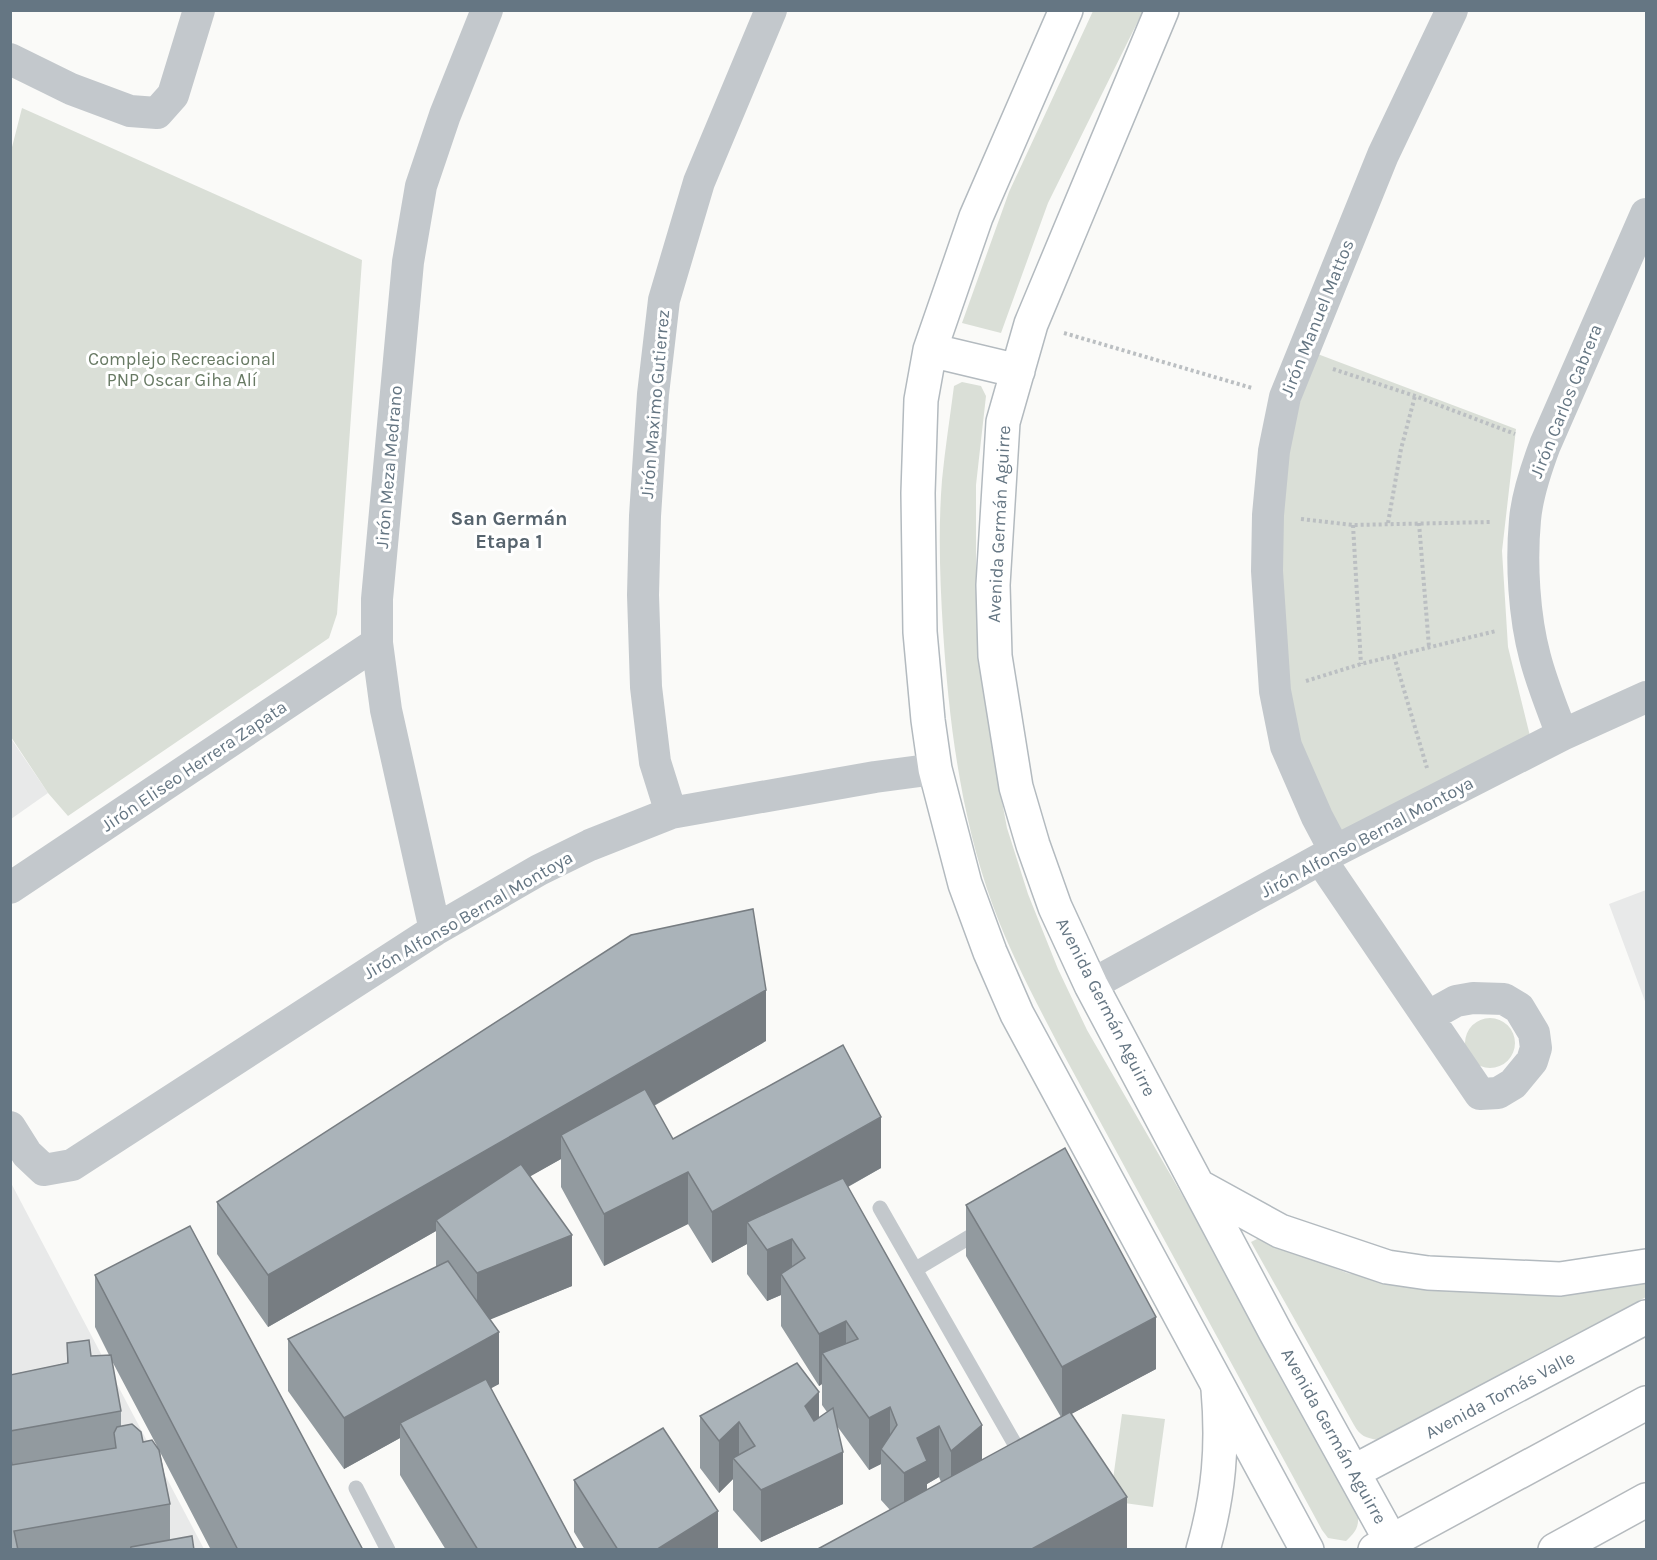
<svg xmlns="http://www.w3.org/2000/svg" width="1657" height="1560" font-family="Karla,sans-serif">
<rect width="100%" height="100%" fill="#fafaf8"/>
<path fill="#e8e9e9" d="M 10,737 L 48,793 L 11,819 L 10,819 Z
M 1646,890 L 1646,1004 L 1609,904 Z
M 10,1181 L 32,1223 L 204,1549 L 11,1549 Z"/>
<path fill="#dadfd7" d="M 1093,11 L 1143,11 L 1048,203 L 1001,333 L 962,323 L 1009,192 Z
M 22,108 L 362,260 L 337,614 L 329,638 L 68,816 L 48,793 L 11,737 L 10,155 Z
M 1315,353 L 1516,429 L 1502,551 L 1508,647 L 1531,740 L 1332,838 L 1286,695 L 1276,559 L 1284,454 Z
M 962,382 L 981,386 L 986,396 L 976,485 L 976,584 L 980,665 L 993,753 L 1007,828 L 1028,894 L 1058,969 L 1087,1030 L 1226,1271 L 1357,1510 C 1360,1525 1357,1531 1346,1541 L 1328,1538 L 1322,1530 L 1059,1046 C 1035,1000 1011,955 993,906 C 961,818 949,723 943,630 C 940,581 938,530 942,480 C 945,449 950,417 954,386 Z
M1465 1043a25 25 0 1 1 50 0a25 25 0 1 1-50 0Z
M 1259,1238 L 1347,1273 L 1422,1287 L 1480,1293 L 1573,1292 L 1646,1283 L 1646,1297 L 1378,1440 C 1366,1438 1360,1436 1354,1425 L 1251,1242 Z
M 1122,1414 L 1165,1419 L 1153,1507 L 1110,1501 Z"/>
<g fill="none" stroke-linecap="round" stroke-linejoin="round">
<g stroke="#b3babf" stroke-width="36">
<path id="secondary" d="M 1066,10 L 976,217 L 930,350 L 921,400 L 918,493 L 920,632 L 928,720 L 935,769 L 965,884 L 990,952 L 1017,1014 L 1307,1550
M 1162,10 L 1031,324 L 1003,422 L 993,585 L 995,656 L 1016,787 L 1033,845 L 1055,907 L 1091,985 L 1276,1333 L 1396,1550
M 930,350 L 1018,371
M 1200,1187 L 1280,1231 L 1387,1267 L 1428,1273 L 1560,1279 L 1646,1266
M 1353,1472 L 1646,1317"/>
</g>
<g stroke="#b5babe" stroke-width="36">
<path id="primary" d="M 1203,1550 C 1219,1494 1223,1446 1218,1389
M 1375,1550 L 1646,1403
M 1555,1550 L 1646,1500"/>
</g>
<path stroke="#bbbfc2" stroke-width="4" stroke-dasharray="3 3" stroke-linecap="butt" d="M 1064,333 L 1252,388
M 1333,369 L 1415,396 L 1515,434
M 1301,519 L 1353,525 L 1491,522
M 1388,523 L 1401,449 L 1415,396
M 1419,523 L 1429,647
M 1353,525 L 1361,664
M 1394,656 L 1427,768
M 1306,681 L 1361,664 L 1496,631"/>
<path stroke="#c3c8cc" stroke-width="15" d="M 880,1208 L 1016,1446
M 916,1269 L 983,1229
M 356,1488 L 388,1550"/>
<path stroke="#c3c8cc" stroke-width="32" d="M 10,59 L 71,89 L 130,111 L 157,113 L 173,95 L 199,10
M 1562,735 C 1553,710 1542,684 1535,657 C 1524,616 1521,563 1525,520 C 1527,495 1536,469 1545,445 L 1646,214
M 671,813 L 655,762 L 646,687 L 643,595 L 645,516 L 653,394 L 664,300 L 699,182 L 771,10
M 1335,851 L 1317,817 L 1286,746 L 1275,691 L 1267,571 L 1268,515 L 1274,451 L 1285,397 L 1383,155 L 1452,10
M 1321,860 L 1480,1094 L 1498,1093 L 1513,1084 L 1532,1061 L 1536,1048 L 1534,1033 L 1519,1008 L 1504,999 L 1473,998 L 1456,1001 L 1429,1016
M 10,888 L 377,643
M 435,930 L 386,710 L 377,643 L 377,599 L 408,262 L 421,186 L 445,115 L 487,10
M 1091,985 L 1335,851 L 1562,735 L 1646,697
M 10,1127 L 27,1154 L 44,1170 L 72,1165 L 435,930 L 539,870 L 590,845 L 671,813 L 875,777 L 935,769"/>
<use href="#secondary" stroke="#fff" stroke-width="33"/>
<use href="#primary" stroke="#fff" stroke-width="33"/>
</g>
<path fill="#929a9f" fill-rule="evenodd" d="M 766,1041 L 654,1106 L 673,1139 L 881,1168 L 848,1187 L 982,1460 L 1061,1417 L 966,1256 L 966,1205 L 1156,1369 L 1071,1414 L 1127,1549 L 1125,1550 L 816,1550 L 890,1510 L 881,1500 L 881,1464 L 869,1470 L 837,1426 L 843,1504 L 761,1542 L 733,1510 L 733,1479 L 719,1493 L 700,1468 L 700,1416 L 819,1418 L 827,1412 L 822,1405 L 822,1384 L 819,1386 L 781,1326 L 781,1295 L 767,1301 L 747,1274 L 747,1244 L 712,1263 L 688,1224 L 604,1266 L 561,1187 L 561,1159 L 530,1176 L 572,1286 L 490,1319 L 499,1384 L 490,1388 L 577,1550 L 446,1550 L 400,1475 L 400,1438 L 344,1469 L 288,1391 L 288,1339 L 436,1267 L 436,1231 L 268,1327 L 217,1254 L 217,1202 ZM 939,1477 L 941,1482 L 927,1490 L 927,1484 Z
M 95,1275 L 363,1550 L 211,1550 L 160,1452 L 170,1504 L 170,1540 L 120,1550 L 10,1550 L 10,1375 L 67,1363 L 67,1343 L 91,1356 L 109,1355 L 95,1327 ZM 112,1361 L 157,1446 L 143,1442 L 121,1426 L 121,1411 Z
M 574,1480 L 718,1550 L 585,1550 L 574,1532 Z"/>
<path fill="#777d82" d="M 766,990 L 766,1041 L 571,1153 L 561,1135 L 561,1159 L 441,1227 L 436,1220 L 436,1231 L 268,1327 L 268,1275 Z
M 881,1117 L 881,1168 L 758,1237 L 747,1222 L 747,1244 L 712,1263 L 712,1212 Z
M 688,1172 L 688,1224 L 604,1266 L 604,1214 Z
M 572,1235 L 572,1286 L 477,1325 L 477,1273 Z
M 792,1239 L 792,1291 L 781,1274 L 781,1295 L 767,1301 L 767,1250 Z
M 1156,1317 L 1156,1369 L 1062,1419 L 1062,1367 Z
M 846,1321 L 846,1373 L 822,1353 L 822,1384 L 819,1386 L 819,1334 Z
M 499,1332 L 499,1384 L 407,1435 L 400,1423 L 400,1438 L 344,1469 L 344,1418 Z
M 819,1392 L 819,1444 L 805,1406 Z
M 890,1407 L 890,1459 L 881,1449 L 881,1464 L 869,1470 L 869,1418 Z
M 739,1422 L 739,1465 L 733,1458 L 733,1479 L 719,1493 L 719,1441 Z
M 982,1425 L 982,1476 L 951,1503 L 951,1451 Z
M 939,1426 L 939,1477 L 927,1484 L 927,1513 L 904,1525 L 904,1473 L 917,1438 Z
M 843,1452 L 843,1504 L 761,1542 L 761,1490 Z
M 1127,1497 L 1127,1549 L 1125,1550 L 1030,1550 Z
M 718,1511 L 718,1550 L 656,1550 Z"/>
<path fill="#aab3b9" stroke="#777d82" stroke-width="1.5" d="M 753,909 L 766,990 L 268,1275 L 217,1202 L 631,935 Z
M 843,1045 L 881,1117 L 712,1212 L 688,1172 L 604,1214 L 561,1135 L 645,1089 L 673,1139 Z
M 1065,1148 L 1156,1317 L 1062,1367 L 966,1205 Z
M 521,1164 L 572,1235 L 477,1273 L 436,1220 Z
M 843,1178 L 982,1425 L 951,1451 L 939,1426 L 917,1438 L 927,1461 L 904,1473 L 881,1449 L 897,1425 L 890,1407 L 869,1418 L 822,1353 L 858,1339 L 846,1321 L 819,1334 L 781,1274 L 805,1258 L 792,1239 L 767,1250 L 747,1222 Z
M 190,1226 L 363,1550 L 238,1550 L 95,1275 Z
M 448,1261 L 499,1332 L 344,1418 L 288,1339 Z
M 89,1340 L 91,1356 L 111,1355 L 121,1411 L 10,1431 L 10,1375 L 68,1363 L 67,1343 Z
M 797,1363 L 819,1392 L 805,1406 L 814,1421 L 833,1408 L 843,1452 L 761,1490 L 733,1458 L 755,1446 L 739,1422 L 719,1441 L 700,1416 Z
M 486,1379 L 577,1550 L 478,1550 L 400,1423 Z
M 1070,1412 L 1127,1497 L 1030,1550 L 816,1550 Z
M 132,1424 L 141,1432 L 143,1442 L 152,1440 L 159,1450 L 170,1504 L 14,1531 L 18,1550 L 10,1550 L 10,1455 L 12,1465 L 116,1448 L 114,1433 L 117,1427 Z
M 663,1428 L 718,1511 L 656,1550 L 618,1550 L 574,1480 Z
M 192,1536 L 194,1550 L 130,1550 L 131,1547 Z"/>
<g text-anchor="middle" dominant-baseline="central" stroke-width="6" stroke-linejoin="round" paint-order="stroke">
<g font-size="18" fill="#657683" stroke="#fff">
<text transform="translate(1317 318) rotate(-68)">Jirón Manuel Mattos</text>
<text transform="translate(1566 401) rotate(-68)">Jirón Carlos Cabrera</text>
<text transform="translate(655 404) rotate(-85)">Jirón Maximo Gutierrez</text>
<text transform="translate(389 467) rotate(-85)">Jirón Meza Medrano</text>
<text transform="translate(999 524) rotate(-87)">Avenida Germán Aguirre</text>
<text transform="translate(194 766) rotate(-34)">Jirón Eliseo Herrera Zapata</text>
<text transform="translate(1367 837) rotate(-28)">Jirón Alfonso Bernal Montoya</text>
<text transform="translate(468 915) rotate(-30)">Jirón Alfonso Bernal Montoya</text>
<text transform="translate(1106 1007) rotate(63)">Avenida Germán Aguirre</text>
<text transform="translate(1500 1395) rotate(-28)">Avenida Tomás Valle</text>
<text transform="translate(1334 1436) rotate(61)">Avenida Germán Aguirre</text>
</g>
<g font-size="18" fill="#687a64" stroke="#fff">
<text x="182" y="359">Complejo Recreacional<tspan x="182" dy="21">PNP Oscar Giha Alí</tspan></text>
</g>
<g font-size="20" font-weight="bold" fill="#57646e" stroke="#fff">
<text x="509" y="518">San Germán<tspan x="509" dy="23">Etapa 1</tspan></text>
</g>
</g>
<rect width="1657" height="1560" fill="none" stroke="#657683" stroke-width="24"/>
</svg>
